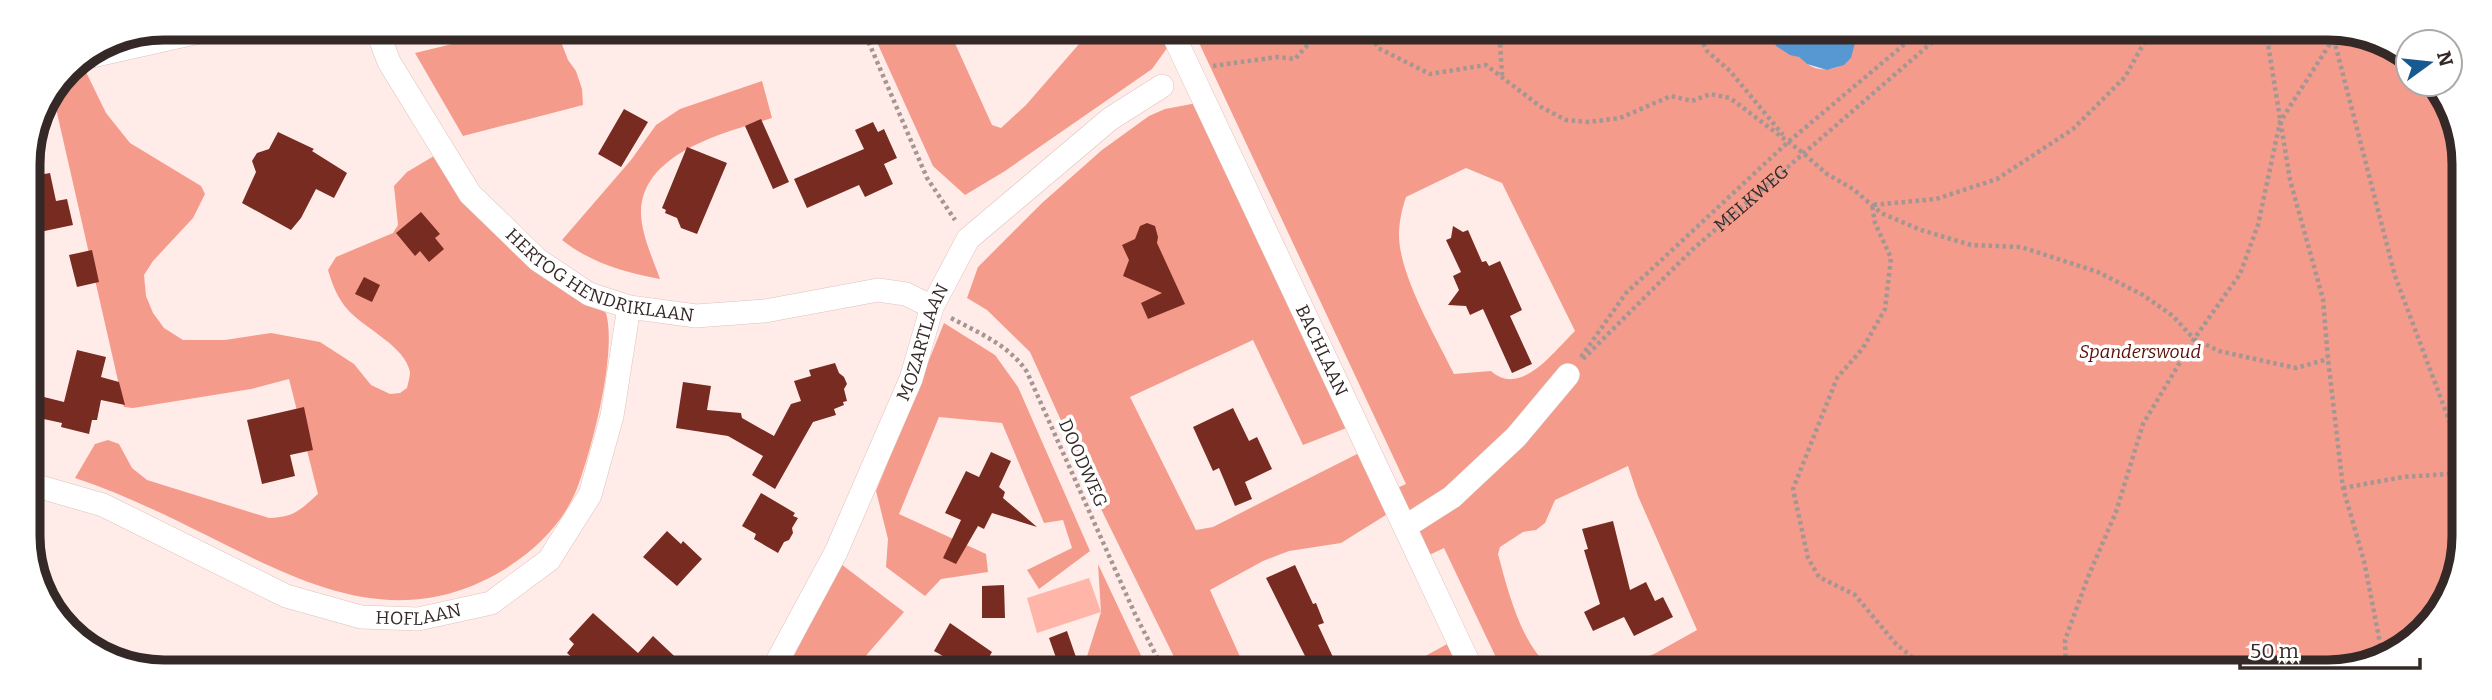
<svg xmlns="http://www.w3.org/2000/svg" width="2492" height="700" font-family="Bitter,serif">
<rect width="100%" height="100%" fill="#ffece9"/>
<path fill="#ffb5a8" d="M 1089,578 L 1101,612 L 1037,633 L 1027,598 Z"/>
<path fill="#f49b8b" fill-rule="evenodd" d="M 514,29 L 556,29 L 568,60 L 576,71 L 582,89 L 583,105 L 463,136 L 415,53 Z
M 871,29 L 949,30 L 992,125 L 1001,128 L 1026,105 L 1086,36 L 1089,30 L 1163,30 L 1170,44 L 1152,69 L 1005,171 L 965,195 L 933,166 Z
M 1193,30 L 1770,31 C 1776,47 1782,50 1797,56 C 1802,58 1802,60 1806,63 C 1821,74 1838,70 1851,58 L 1852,31 L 2363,33 L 2408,59 L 2408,84 L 2433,84 L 2461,138 L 2459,571 L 2417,638 L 2336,672 L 1720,671 L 1716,663 L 1700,670 L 1614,670 L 1654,654 L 1697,630 L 1638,496 L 1628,466 L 1555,500 L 1545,523 L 1536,530 L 1523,532 L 1500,547 L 1498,554 C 1508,591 1522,649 1554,670 L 1502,670 L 1444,548 L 1425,557 L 1393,490 L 1406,484 ZM 1466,168 L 1502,183 L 1575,331 C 1554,351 1521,398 1491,371 L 1454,374 C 1436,337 1399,275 1399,235 C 1399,222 1402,209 1406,197 Z
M 86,72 L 106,113 L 130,143 L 201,186 L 205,194 L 193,218 L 153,261 L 144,275 L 146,296 L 153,313 L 164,328 L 183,340 L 225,340 L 271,333 L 320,342 L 354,364 L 371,385 L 390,394 L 400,393 L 407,388 C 408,384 410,376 410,372 C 405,346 365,329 348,310 C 338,299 332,284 328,270 L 336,257 L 393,233 L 398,225 L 394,186 L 407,172 L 439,153 L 552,277 L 606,313 C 617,352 593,444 579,483 C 565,523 535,551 500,572 C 395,633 302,583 206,535 C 164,514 120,493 75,478 L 95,444 L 108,440 L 119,444 L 132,468 L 147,480 L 269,518 C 294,517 299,511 318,494 L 289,379 L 251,389 L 133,408 L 124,407 L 52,91 L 61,78 Z
M 762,81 L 772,118 C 726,132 642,152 641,212 C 641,234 653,259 660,279 C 624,272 591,263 562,240 L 631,160 L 656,125 L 680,109 Z
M 1197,103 L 1349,427 L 1303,445 L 1253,340 L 1130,397 L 1196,530 L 1213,527 L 1361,452 L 1389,513 L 1341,543 L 1289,551 L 1263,561 L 1210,590 L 1246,670 L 1180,669 L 1101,509 L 1030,352 L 987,310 L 967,298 L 978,267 L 1042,203 L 1102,150 L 1149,116 L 1165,109 Z
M 944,323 L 995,355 L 1018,387 L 1090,551 L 1039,589 L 1027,570 L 1072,548 L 1063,520 L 1044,523 L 1002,423 L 939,417 L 899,514 L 986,554 L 988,572 L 941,579 L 925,596 L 886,567 L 888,539 L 876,491 Z
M 841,564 L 904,612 L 856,667 L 787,669 Z
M 1098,564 L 1146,666 L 1148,669 L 1083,669 L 1101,612 Z
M 1449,643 L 1462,670 L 1400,670 Z"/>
<path fill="#5797d2" d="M 1770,31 L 1852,31 L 1855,43 L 1851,58 L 1844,65 L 1827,70 L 1807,64 L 1799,57 L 1790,55 L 1776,46 Z"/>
<path fill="#782b20" d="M 624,109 L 648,122 L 621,167 L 598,154 Z
M 761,119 L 789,182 L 773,189 L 745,126 Z
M 873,122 L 878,132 L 884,129 L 897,158 L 884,164 L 893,184 L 865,197 L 859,185 L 807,208 L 794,179 L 864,149 L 855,130 Z
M 278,132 L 314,149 L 312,151 L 347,173 L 334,198 L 316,189 L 301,218 L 291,230 L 242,203 L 256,172 L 252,161 L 257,153 L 269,149 Z
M 687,147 L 727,163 L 697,234 L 681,228 L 677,218 L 665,213 L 666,210 L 662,208 Z
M 50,173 L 56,201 L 67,199 L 73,225 L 35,233 L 29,205 L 28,177 Z
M 421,212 L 440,234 L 435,238 L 444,249 L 429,262 L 420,251 L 415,256 L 396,233 Z
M 1147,223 L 1155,226 L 1158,237 L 1157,243 L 1185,304 L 1148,319 L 1141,303 L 1162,293 L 1123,276 L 1129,260 L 1122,245 L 1135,239 L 1140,226 Z
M 1453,226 L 1463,232 L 1468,230 L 1482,262 L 1486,261 L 1489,266 L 1500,261 L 1522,310 L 1510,316 L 1532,364 L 1512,373 L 1483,309 L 1470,315 L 1466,306 L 1448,305 L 1459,290 L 1453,276 L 1461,272 L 1446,240 L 1451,238 Z
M 92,250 L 99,282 L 77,287 L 69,255 Z
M 364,277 L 380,285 L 372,302 L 355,294 Z
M 77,350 L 106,357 L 101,377 L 119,382 L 125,405 L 101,400 L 97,420 L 92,420 L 89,434 L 61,427 L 62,423 L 39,418 L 44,397 L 64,402 Z
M 835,363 L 839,373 L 844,377 L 847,384 L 844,389 L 847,401 L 843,402 L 844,405 L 834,409 L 836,415 L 813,422 L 775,489 L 752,475 L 763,456 L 728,436 L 676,428 L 683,382 L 711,386 L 707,410 L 741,413 L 742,418 L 774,436 L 791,404 L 801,401 L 794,381 L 811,376 L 809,370 Z
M 304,407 L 313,450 L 290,455 L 295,476 L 262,484 L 247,420 Z
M 1233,408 L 1249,441 L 1257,437 L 1272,469 L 1245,482 L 1252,499 L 1235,506 L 1219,468 L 1213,471 L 1193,427 Z
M 991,452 L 1011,461 L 999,487 L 1005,492 L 1003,498 L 1037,527 L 992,513 L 984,529 L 978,526 L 956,564 L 943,558 L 961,520 L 945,513 L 966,471 L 979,477 Z
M 761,493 L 795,513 L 793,516 L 798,518 L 792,528 L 793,533 L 789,540 L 784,542 L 778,553 L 754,539 L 756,534 L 742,526 Z
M 1613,521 L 1630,590 L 1646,582 L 1655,601 L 1663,597 L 1673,617 L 1634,636 L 1624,617 L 1593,631 L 1584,612 L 1600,604 L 1584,550 L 1588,549 L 1582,529 Z
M 667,531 L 681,544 L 683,541 L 702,559 L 677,586 L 643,557 Z
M 1295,565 L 1313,604 L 1316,603 L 1324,623 L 1318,625 L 1339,670 L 1312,670 L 1266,578 Z
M 1004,585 L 1005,618 L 982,618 L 982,586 Z
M 593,613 L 638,653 L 653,636 L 688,669 L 584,668 L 567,653 L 574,644 L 569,639 Z
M 950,623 L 992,652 L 982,669 L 959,669 L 941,659 L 943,656 L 934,651 Z
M 1067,631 L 1078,663 L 1060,669 L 1049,638 Z"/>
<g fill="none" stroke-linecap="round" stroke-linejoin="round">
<g stroke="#dec1bc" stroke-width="24">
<g id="street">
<path id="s2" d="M 376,28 L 389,62 L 470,194 L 538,260 L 589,294 L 629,307 L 696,316 L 765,311 L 878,290 L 906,294 L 932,307"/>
<path id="s3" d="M 1171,30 L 1472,670"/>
<path d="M 83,58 L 217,28"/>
<path id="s4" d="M 30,484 L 103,505 L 286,596 L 361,617 L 418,619 L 491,603 L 549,560 L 590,495 L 612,416 L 629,307"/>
<path d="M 1405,527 L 1452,497 L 1516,437 L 1568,375"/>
<path id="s5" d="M 773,669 L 836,552 L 911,379 L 932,307 L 968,239 L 1110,119 L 1162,86"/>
</g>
</g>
<g stroke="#a59693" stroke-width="4.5" stroke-dasharray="3.5 3.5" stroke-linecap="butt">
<path d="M 863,29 L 927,178 L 955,220"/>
<path d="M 1369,30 L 1378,48 L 1430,74 L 1486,65 L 1541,107 L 1566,120 L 1589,122 L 1620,118 L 1671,96 L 1692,101 L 1710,94 L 1730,98 L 1803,153 L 1827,174 L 1853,189 L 1881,213 L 1921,230 L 1971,245 L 2021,247 L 2098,272 L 2143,295 L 2173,316 L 2194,339 L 2219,351 L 2296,368 L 2328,359"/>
<path d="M 1496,31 L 1500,41 L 1502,75"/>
<path d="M 1697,31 L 1707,51 L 1730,71 L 1783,135"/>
<path d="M 2266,32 L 2290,180 L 2323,299 L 2328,359 L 2343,488 L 2364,561 L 2382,653"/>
<path d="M 2321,32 L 2333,39"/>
<path d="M 2332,32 L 2395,276 L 2455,436 L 2460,454"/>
<path d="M 1213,66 L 1277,57 L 1295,59 L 1321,30"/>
<path d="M 951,318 C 979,333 1009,345 1027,372 L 1135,614 L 1163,669"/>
<path d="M 1581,357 L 1626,293 L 1788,142 L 1919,32"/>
<path id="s1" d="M 1583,359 L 1693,249 L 1944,32"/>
<path d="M 2343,488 L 2403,477 L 2460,473"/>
<path d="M 1929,671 L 1896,644 L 1855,595 L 1819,577 L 1808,558 L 1793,489 L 1837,378 L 1863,348 L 1885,309 L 1891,258 L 1875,223 L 1872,205 L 1936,199 L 1997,179 L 2073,129 L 2125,77 L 2150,32"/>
<path d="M 2066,671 L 2065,640 L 2088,577 L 2116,512 L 2143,424 L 2194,339 L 2240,274 L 2258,225 L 2280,122 L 2333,39 L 2343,33"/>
</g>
<use href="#street" stroke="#fff" stroke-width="23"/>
</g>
<g text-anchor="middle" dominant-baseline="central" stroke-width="7" stroke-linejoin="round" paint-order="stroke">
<g font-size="18" fill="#342927" stroke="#fff">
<text stroke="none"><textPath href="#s1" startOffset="233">MELKWEG</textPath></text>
<text stroke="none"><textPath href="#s2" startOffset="350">HERTOG HENDRIKLAAN</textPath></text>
<text stroke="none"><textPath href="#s5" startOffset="360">MOZARTLAAN</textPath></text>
<text stroke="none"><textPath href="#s3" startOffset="354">BACHLAAN</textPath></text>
<text transform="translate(1083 463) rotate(66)">DOODWEG</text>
<text stroke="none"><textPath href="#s4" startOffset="416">HOFLAAN</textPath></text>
</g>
<g font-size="18" font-style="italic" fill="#5b0c04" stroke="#fff">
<text x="2140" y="352">Spanderswoud</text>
</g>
</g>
<path d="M0 0H2492V700H0ZM164 40H2328A124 124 0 0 1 2452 164V536A124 124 0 0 1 2328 660H164A124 124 0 0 1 40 536V164A124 124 0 0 1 164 40Z" fill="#fff" fill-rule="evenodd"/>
<path fill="none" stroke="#342927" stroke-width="9" d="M164 40H2328A124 124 0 0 1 2452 164V536A124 124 0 0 1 2328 660H164A124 124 0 0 1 40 536V164A124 124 0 0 1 164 40Z"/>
<g transform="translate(2429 63) rotate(75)"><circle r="33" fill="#ffffff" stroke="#aea9a9" stroke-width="2"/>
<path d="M0-5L12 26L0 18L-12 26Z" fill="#185a8f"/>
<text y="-10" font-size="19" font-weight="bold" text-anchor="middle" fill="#342927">N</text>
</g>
<path d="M2240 658v10h180v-10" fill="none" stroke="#342927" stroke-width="3.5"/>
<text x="2250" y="658" font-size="21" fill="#342927" stroke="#ffffff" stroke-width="5" paint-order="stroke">50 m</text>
</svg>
